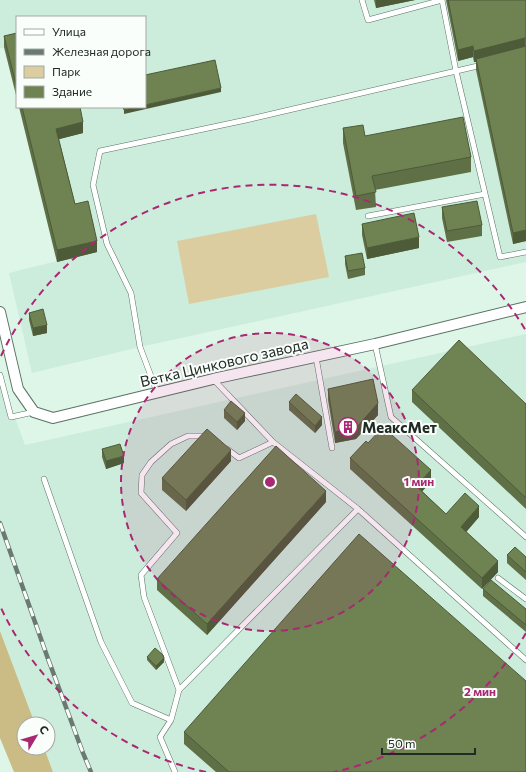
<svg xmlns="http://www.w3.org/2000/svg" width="526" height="772" font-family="Commissioner,sans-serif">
<rect width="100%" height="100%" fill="#ddf6e8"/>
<path fill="#cceddb" d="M 0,0 L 526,0 L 526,262 L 140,347 L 32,373 L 9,273 L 57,261 L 19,107 L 145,107 L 145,17 L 17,17 L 17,99 L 4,48 L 0,48 Z
M 526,334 L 526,772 L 53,772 L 44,748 L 48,748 L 48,724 L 35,724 L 0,631 L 0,376 L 25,445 Z"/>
<path fill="#dbcda0" d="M 316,214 L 329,277 L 189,304 L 177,241 Z"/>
<path fill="#cbbb85" d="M 0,631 L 35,724 L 24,724 L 24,748 L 44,748 L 53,772 L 14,772 L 0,738 Z"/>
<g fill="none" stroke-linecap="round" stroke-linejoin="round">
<g stroke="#5c7266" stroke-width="6">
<path id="service" d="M 362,0 L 368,20 L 442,0 L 456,71 L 500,257 L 526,252
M 368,216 L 485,194
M 375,344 L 391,417 L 526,537
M 316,357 L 332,448
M 0,375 L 11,417 L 34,412
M 213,379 L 273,442 L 358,509 L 526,660
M 157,392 L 140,347 L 131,293 L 107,244 L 93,185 L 100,151 L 246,120 L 482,65
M 227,449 L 239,458 L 273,442
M 44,479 L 101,642 L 132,703 L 171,720
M 498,578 L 526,599
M 179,690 L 358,509
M 175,772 L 160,737 L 171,720 L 179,690 L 144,597 L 141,575 L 177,533 L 141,493 L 142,475 L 151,462 L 171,444 L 188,436 L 207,436"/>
</g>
<g stroke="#5c7266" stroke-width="12">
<path id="minor" d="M 0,312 L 18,389 L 34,412 L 53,418 L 213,379 L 375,344 L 526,307"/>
</g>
<use href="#service" stroke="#fff" stroke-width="5"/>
<use href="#minor" stroke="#fff" stroke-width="10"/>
<g stroke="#6a7971" stroke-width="4.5">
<path id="rail" d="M 0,523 L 47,656 L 83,753 L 91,772"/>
</g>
<use href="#rail" stroke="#f9fefb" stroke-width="3" stroke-dasharray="9" stroke-linecap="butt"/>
</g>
<path fill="#5f7047" d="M 374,0 L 415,0 L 376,8 Z
M 446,0 L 526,0 L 526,241 L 513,244 L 476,70 L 476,62 L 474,62 L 473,57 L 458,61 Z
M 17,33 L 17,99 L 4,47 L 4,36 Z
M 19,107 L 80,107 L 83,133 L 59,139 L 75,204 L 97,252 L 57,262 Z
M 343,128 L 365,136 L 471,157 L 471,172 L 375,190 L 376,207 L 356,210 L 343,143 Z
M 442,207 L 482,225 L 482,236 L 447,242 L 442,218 Z
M 362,224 L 419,248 L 367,259 L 362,235 Z
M 345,256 L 365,268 L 365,275 L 348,279 L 345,264 Z
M 29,313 L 47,333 L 33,336 L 29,320 Z
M 328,389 L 378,415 L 356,439 L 335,443 L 328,400 Z
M 412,390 L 526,404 L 526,509 L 412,402 Z
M 289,402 L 322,425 L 315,433 L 289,410 Z
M 224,410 L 245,421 L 237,430 L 224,418 Z
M 368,443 L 431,482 L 422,491 L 446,514 L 479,517 L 466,532 L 498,572 L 482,589 L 350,469 L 350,458 Z
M 102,449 L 124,463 L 106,469 L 102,457 Z
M 231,461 L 186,511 L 162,490 L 162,478 Z
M 326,502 L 207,635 L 157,590 L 157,579 Z
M 507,555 L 526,557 L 526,580 L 507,563 Z
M 483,589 L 526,609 L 526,632 L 483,596 Z
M 147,657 L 164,662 L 156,670 L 147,660 Z
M 184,732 L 526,772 L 216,772 L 184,744 Z"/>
<path fill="#4d5b39" d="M 376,0 L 415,0 L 376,8 Z
M 525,38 L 525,49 L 476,59 L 476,62 L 474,62 L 474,51 Z
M 473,46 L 473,57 L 458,61 L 458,50 Z
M 221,88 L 221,92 L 124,114 L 124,110 L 137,107 L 145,107 L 145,105 Z
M 83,122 L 83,133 L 56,140 L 56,129 Z
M 526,230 L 526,241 L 513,244 L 513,233 Z
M 419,237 L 419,248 L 367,259 L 367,248 Z
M 97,241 L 97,252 L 57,262 L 57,250 Z
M 47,325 L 47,333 L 33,336 L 33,328 Z
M 378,403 L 378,415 L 356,439 L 335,443 L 335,432 Z
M 245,413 L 245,421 L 237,430 L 237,422 Z
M 322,417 L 322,425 L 315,433 L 315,426 Z
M 231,450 L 231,461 L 186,511 L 186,500 Z
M 124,456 L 124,463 L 106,469 L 106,461 Z
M 431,470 L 431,482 L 416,498 L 416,486 Z
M 326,491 L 326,502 L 207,635 L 207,624 Z
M 479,506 L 479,517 L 461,538 L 461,527 Z
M 498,561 L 498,572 L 482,589 L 482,578 Z
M 164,658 L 164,662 L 156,670 L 156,666 Z"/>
<path fill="#6e8252" stroke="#4d5b39" d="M 448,0 L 526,0 L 526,38 L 525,38 L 474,51 L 473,46 L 458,50 Z
M 17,33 L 17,88 L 4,36 Z
M 526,46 L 526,230 L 513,233 L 476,59 Z
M 215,60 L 221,88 L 145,105 L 145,75 Z
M 22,107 L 80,107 L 83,122 L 56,129 L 75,204 L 88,201 L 97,241 L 57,250 Z
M 123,107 L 137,107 L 124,110 Z
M 463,117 L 471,157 L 372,176 L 376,192 L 356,196 L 343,128 L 363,125 L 365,136 Z
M 477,201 L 482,225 L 447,231 L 442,207 Z
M 414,213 L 419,237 L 367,248 L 362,224 Z
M 362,253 L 365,268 L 348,271 L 345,256 Z
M 43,309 L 47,325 L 33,328 L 29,313 Z
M 459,340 L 526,404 L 526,498 L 412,390 Z
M 373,379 L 378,403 L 356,428 L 335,432 L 328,389 Z
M 296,394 L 322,417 L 315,426 L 289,402 Z
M 231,401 L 245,413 L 237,422 L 224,410 Z
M 383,427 L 431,470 L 416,486 L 446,514 L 465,493 L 479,506 L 461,527 L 498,561 L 482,578 L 350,458 L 366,441 L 368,443 Z
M 207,429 L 231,450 L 186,500 L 162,478 Z
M 120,444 L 124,456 L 106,461 L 102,449 Z
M 276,446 L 326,491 L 207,624 L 157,579 Z
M 359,534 L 526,681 L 526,772 L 229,772 L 184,732 Z
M 515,547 L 526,557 L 526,572 L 507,555 Z
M 491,580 L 526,609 L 526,625 L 483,589 Z
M 155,648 L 163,655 L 164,658 L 156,666 L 147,657 Z"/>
<circle cx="270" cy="482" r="149" fill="#aa2772" fill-opacity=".12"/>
<g fill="none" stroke="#aa2772" stroke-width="2" stroke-dasharray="7 5">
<circle cx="270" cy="482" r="149"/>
<path d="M526 633A297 297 0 0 1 334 772M206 772A297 297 0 0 1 1 608M1 356A297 297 0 0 1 526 331"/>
</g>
<defs>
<g id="building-ring" transform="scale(1)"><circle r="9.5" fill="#f9fefb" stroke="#aa2772" stroke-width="1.5"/><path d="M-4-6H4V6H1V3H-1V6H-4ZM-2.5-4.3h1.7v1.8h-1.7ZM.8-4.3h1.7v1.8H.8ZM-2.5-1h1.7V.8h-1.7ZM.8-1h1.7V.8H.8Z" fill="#aa2772"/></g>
</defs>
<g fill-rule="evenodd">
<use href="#building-ring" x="348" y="427"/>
</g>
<g text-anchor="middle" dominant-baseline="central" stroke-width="4" stroke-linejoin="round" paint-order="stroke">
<g font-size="15" fill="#212a25" stroke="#f9fefb">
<text transform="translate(224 362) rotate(-13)">Ветка Цинкового завода</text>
</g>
<g font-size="15" font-weight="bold" fill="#212a25" stroke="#f9fefb" text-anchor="start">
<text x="362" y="427">МеаксМет</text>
</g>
</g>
<circle cx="270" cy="482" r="6" fill="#aa2772" stroke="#f9fefb" stroke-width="2"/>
<g font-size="12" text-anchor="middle" font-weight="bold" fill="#aa2772" stroke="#f9fefb" stroke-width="4" stroke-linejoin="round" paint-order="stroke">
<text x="419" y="486">1 мин</text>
<text x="480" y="696">2 мин</text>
</g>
<rect x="16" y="16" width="130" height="92" fill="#f9fefb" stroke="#a3a9a5"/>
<rect x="24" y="29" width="20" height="6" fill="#ffffff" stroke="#a3a9a5"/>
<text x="52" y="36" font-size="12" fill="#212a25">Улица</text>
<rect x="24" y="49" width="20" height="6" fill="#6a7971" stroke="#a3a9a5"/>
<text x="52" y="56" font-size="12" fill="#212a25">Железная дорога</text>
<rect x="24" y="66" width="20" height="12" fill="#dbcda0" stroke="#a3a9a5"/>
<text x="52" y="76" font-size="12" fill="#212a25">Парк</text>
<rect x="24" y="86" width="20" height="12" fill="#6e8252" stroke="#a3a9a5"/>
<text x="52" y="96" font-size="12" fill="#212a25">Здание</text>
<g transform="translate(36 736) rotate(52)"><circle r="19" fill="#f9fefb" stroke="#a3a9a5"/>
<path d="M0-3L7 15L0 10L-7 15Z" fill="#aa2772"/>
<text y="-6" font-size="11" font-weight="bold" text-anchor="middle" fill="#212a25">С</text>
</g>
<path d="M382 748v6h93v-6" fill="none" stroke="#212a25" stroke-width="2"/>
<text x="388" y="748" font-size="12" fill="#212a25" stroke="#f9fefb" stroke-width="3" paint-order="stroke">50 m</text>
</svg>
